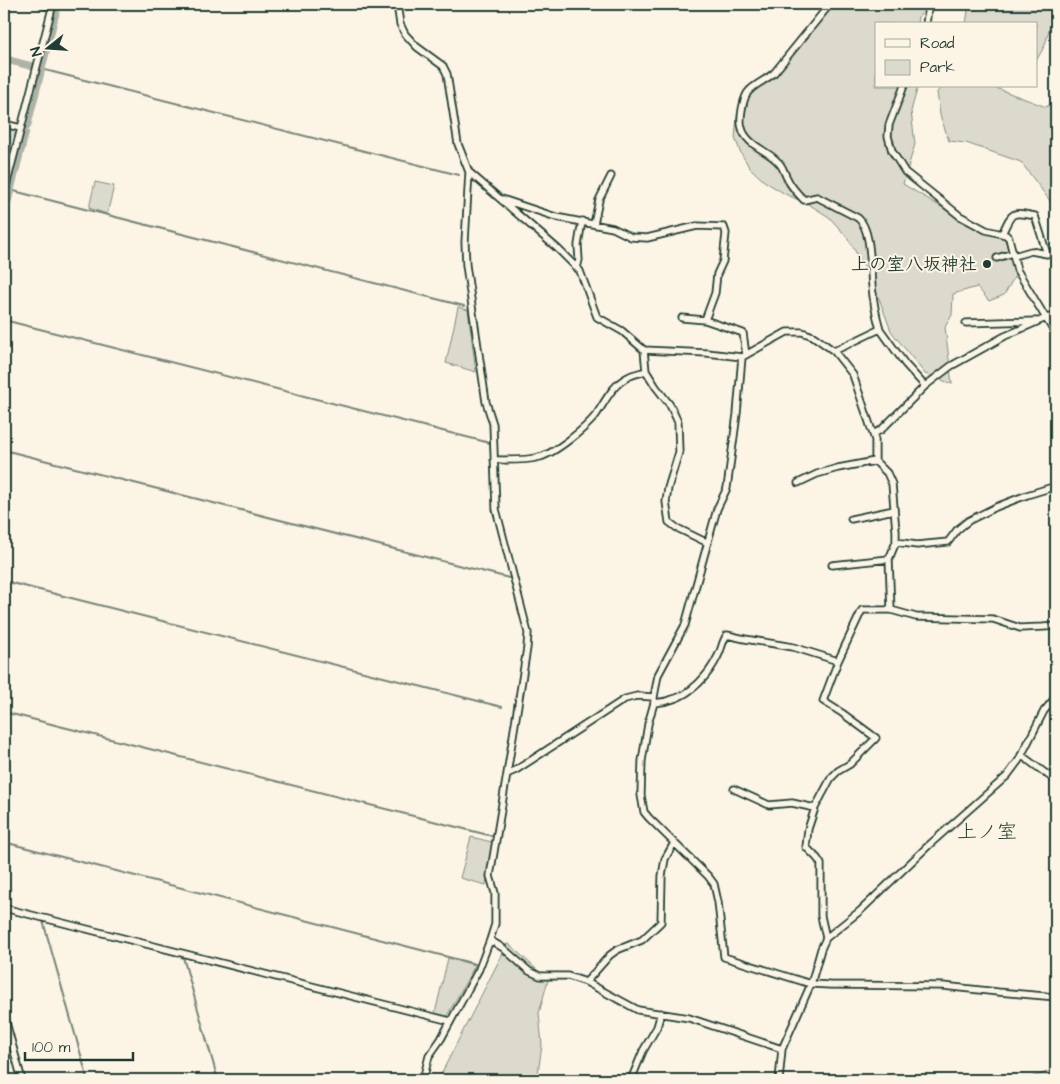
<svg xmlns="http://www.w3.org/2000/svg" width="1060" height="1084" font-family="'Architects Daughter','Klee One',sans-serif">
<rect width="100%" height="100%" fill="#fcf5e5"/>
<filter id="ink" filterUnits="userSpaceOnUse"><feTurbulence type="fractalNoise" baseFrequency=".02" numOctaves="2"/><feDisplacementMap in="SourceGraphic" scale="10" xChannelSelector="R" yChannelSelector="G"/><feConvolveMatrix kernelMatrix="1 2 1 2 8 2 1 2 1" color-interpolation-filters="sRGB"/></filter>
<g filter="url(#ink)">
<path fill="#dcdacc" stroke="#7e8c80" d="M 831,4 L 932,4 L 918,17 L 917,24 L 876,24 L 876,86 L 918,86 L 911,111 L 915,144 L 903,184 L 943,208 L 960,221 L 986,233 L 1005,239 L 1016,274 L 1004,295 L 989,301 L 977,287 L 953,294 L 952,315 L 945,327 L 952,384 L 925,374 L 891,331 L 873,282 L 847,237 L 829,217 L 810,205 L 785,194 L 764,181 L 749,167 L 740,151 L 735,138 L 737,117 L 746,100 Z
M 969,4 L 1056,4 L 1056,14 L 1052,18 L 1045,45 L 1036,61 L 1036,24 L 966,24 Z
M 943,86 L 991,86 L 1046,107 L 1056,101 L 1056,209 L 1021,162 L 966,143 L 949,141 L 940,115 L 937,92 Z
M 4,127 L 17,130 L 12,148 L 4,146 Z
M 95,182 L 114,186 L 107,214 L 89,208 Z
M 458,307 L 468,310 L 476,372 L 446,363 Z
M 471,837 L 492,842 L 486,885 L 460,878 Z
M 508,943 L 548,980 L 539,1013 L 542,1045 L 537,1080 L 438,1080 Z
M 448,958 L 475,965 L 447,1016 L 435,1013 Z
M 1056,1048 L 1056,1080 L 1022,1080 L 1054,1070 L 1053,1049 Z"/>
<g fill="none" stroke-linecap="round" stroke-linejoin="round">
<path stroke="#758479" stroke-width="2" d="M 41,69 L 459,175
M 10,190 L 464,306
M 4,320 L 490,443
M 4,450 L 509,578
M 4,581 L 502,707
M 4,712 L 492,836
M 4,842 L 475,964
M 4,911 L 250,974
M 43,921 L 88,1080
M 183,957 L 218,1080"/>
<path stroke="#aeb3a7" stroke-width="8" d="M 4,59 L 31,66
M 27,126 L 56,11
M 4,215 L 25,133"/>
<g stroke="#1f3d34" stroke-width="9">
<path id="minor" d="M 41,4 L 52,7
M 397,4 L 400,24 L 405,34 L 417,47 L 443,66 L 447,74 L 458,144 L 469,172 L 465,242 L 466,265 L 486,402 L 493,424 L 496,509 L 528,633 L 527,648 L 507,774 L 490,876 L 495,893 L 495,924 L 490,940 L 479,969 L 441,1039 L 429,1056 L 425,1072 L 425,1080
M 830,4 L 774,73 C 766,80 755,84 749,91 C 743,97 739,120 742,128 C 743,133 747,138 750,141 C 758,149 770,153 778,162 C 783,166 784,173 787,178 C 791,187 797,193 804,200 L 817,197 L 858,218 C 872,229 870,269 872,286 C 873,300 876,315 880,329 L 834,351
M 926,24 L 928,9 L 927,4
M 904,86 L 889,125 L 888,136 L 892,151 L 905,172 L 960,216 L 986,230 L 1006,235 L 1009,238 L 1017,270 L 1056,335
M 4,124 L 21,128
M 469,172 L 558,249 L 580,271 L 597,317 L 622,331 L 644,350 L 707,353 L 742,357 L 787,332 L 802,332 L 813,336 L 834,351 L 853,375 L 875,440 L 875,461 L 887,473 L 892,484 L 896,531 L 896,542 L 889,559 L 891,610
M 4,194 L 53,4
M 502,199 L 556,217 L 613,228 L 631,237 L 647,238 L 697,226 L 724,227 L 726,233 L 723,261 L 717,274 L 715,293 L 705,320 L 743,333 L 746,355
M 594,224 L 599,200 L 611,176
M 1002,234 C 1012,212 1011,211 1035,216 L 1047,254 L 1031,251 L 1014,256
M 997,258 L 1013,253
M 577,268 L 579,260 L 578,245 L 582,221
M 682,318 L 705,320
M 966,323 L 1037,321
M 880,329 L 905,364 L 925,386
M 742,357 L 737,414 L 727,488 L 717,509 L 685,625 L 658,675 L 654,697 L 654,703 L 648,724 L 642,761 L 641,795 L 644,812 L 649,818 L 708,876 L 714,884 L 718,902 L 724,957 L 811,984 L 830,985 L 943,986 L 998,992 L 1056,997
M 646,371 L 656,387 L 670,405 L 678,422 L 679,452 L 668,488 L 666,502 L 669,522 L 677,528 L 708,543
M 873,434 L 881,430 L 925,386 L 951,366 L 1005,336 L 1046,318 L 1056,316
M 494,460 C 510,460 525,461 540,457 C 555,453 586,428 596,415 C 605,402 612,385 628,377 C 633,374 640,373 646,371 L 644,350
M 798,483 L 817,474 L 838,468 L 875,461
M 851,519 L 894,510
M 896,542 L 917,545 L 948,542 L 957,530 L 968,521 L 996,507 L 1027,495 L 1056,486
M 832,565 L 889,559
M 654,703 C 660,702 665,702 670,700 C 691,695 709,675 718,656 C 722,649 722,641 727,635 L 745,639 L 793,647 L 838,661
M 1021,755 L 1056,781
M 507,774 L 516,770 L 625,699 L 637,696 L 654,697
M 734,789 L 769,805 L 792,803 L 815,808
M 4,908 L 450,1021
M 826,938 L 821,916 L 821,864 L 817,858 L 806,847 L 808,829 L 815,808 L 831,778 L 838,771 L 850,764 L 876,738 L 842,713 L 823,701 L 838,661 L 862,610 L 891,610 L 916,617 L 993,619 L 1020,628 L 1043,627 L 1056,626
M 490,940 L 503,948 L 529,971 L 540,976 L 568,976 L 586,982 L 638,1010 L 689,1018 L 782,1049
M 586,982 L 610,955 L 617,950 L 642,940 L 661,922 L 662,876 L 665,859 L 674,843
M 4,1015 L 22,1080
M 631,1080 L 643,1051 L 657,1027 L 661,1013
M 779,1080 L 782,1049 L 811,984 L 821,949 L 826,938 L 860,911 L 929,845 L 1007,776 L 1019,760 L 1044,711 L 1056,697"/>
</g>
<use href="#minor" stroke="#fcf5e5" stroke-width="5.5"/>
</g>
</g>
<circle fill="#1f3d34" stroke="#fcf5e5" stroke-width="2" cx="987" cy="264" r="5"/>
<g text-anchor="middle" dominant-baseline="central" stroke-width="4" stroke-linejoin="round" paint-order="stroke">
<g font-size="18" font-weight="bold" fill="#1f3d34" stroke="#fcf5e5" text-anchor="end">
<text x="977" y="264">上の室八坂神社</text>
</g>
<g font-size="20" fill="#1f3d34" stroke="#fcf5e5">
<text x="987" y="832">上ノ室</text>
</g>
</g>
<rect width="1060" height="1084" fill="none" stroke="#fcf5e5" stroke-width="20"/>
<rect x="10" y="10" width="1040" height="1064" fill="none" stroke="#1f3d34" stroke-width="2" filter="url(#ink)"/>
<rect x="875" y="22" width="162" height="65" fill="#fcf5e5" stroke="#a4ab9e"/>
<rect x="885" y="39" width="25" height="8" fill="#fcf5e5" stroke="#a4ab9e"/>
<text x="920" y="48" font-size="15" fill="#1f3d34">Road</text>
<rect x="885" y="60" width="25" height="15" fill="#dcdacc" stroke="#a4ab9e"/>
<text x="920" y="72" font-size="15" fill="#1f3d34">Park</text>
<g transform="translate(48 48) rotate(253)" stroke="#fcf5e5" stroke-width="4" paint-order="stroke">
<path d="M0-4L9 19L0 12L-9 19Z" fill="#1f3d34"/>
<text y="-8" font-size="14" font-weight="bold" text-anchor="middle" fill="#1f3d34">N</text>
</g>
<path d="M25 1052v8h108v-8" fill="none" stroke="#1f3d34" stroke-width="2.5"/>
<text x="32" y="1052" font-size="15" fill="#1f3d34" stroke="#fcf5e5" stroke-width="4" paint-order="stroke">100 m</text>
</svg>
